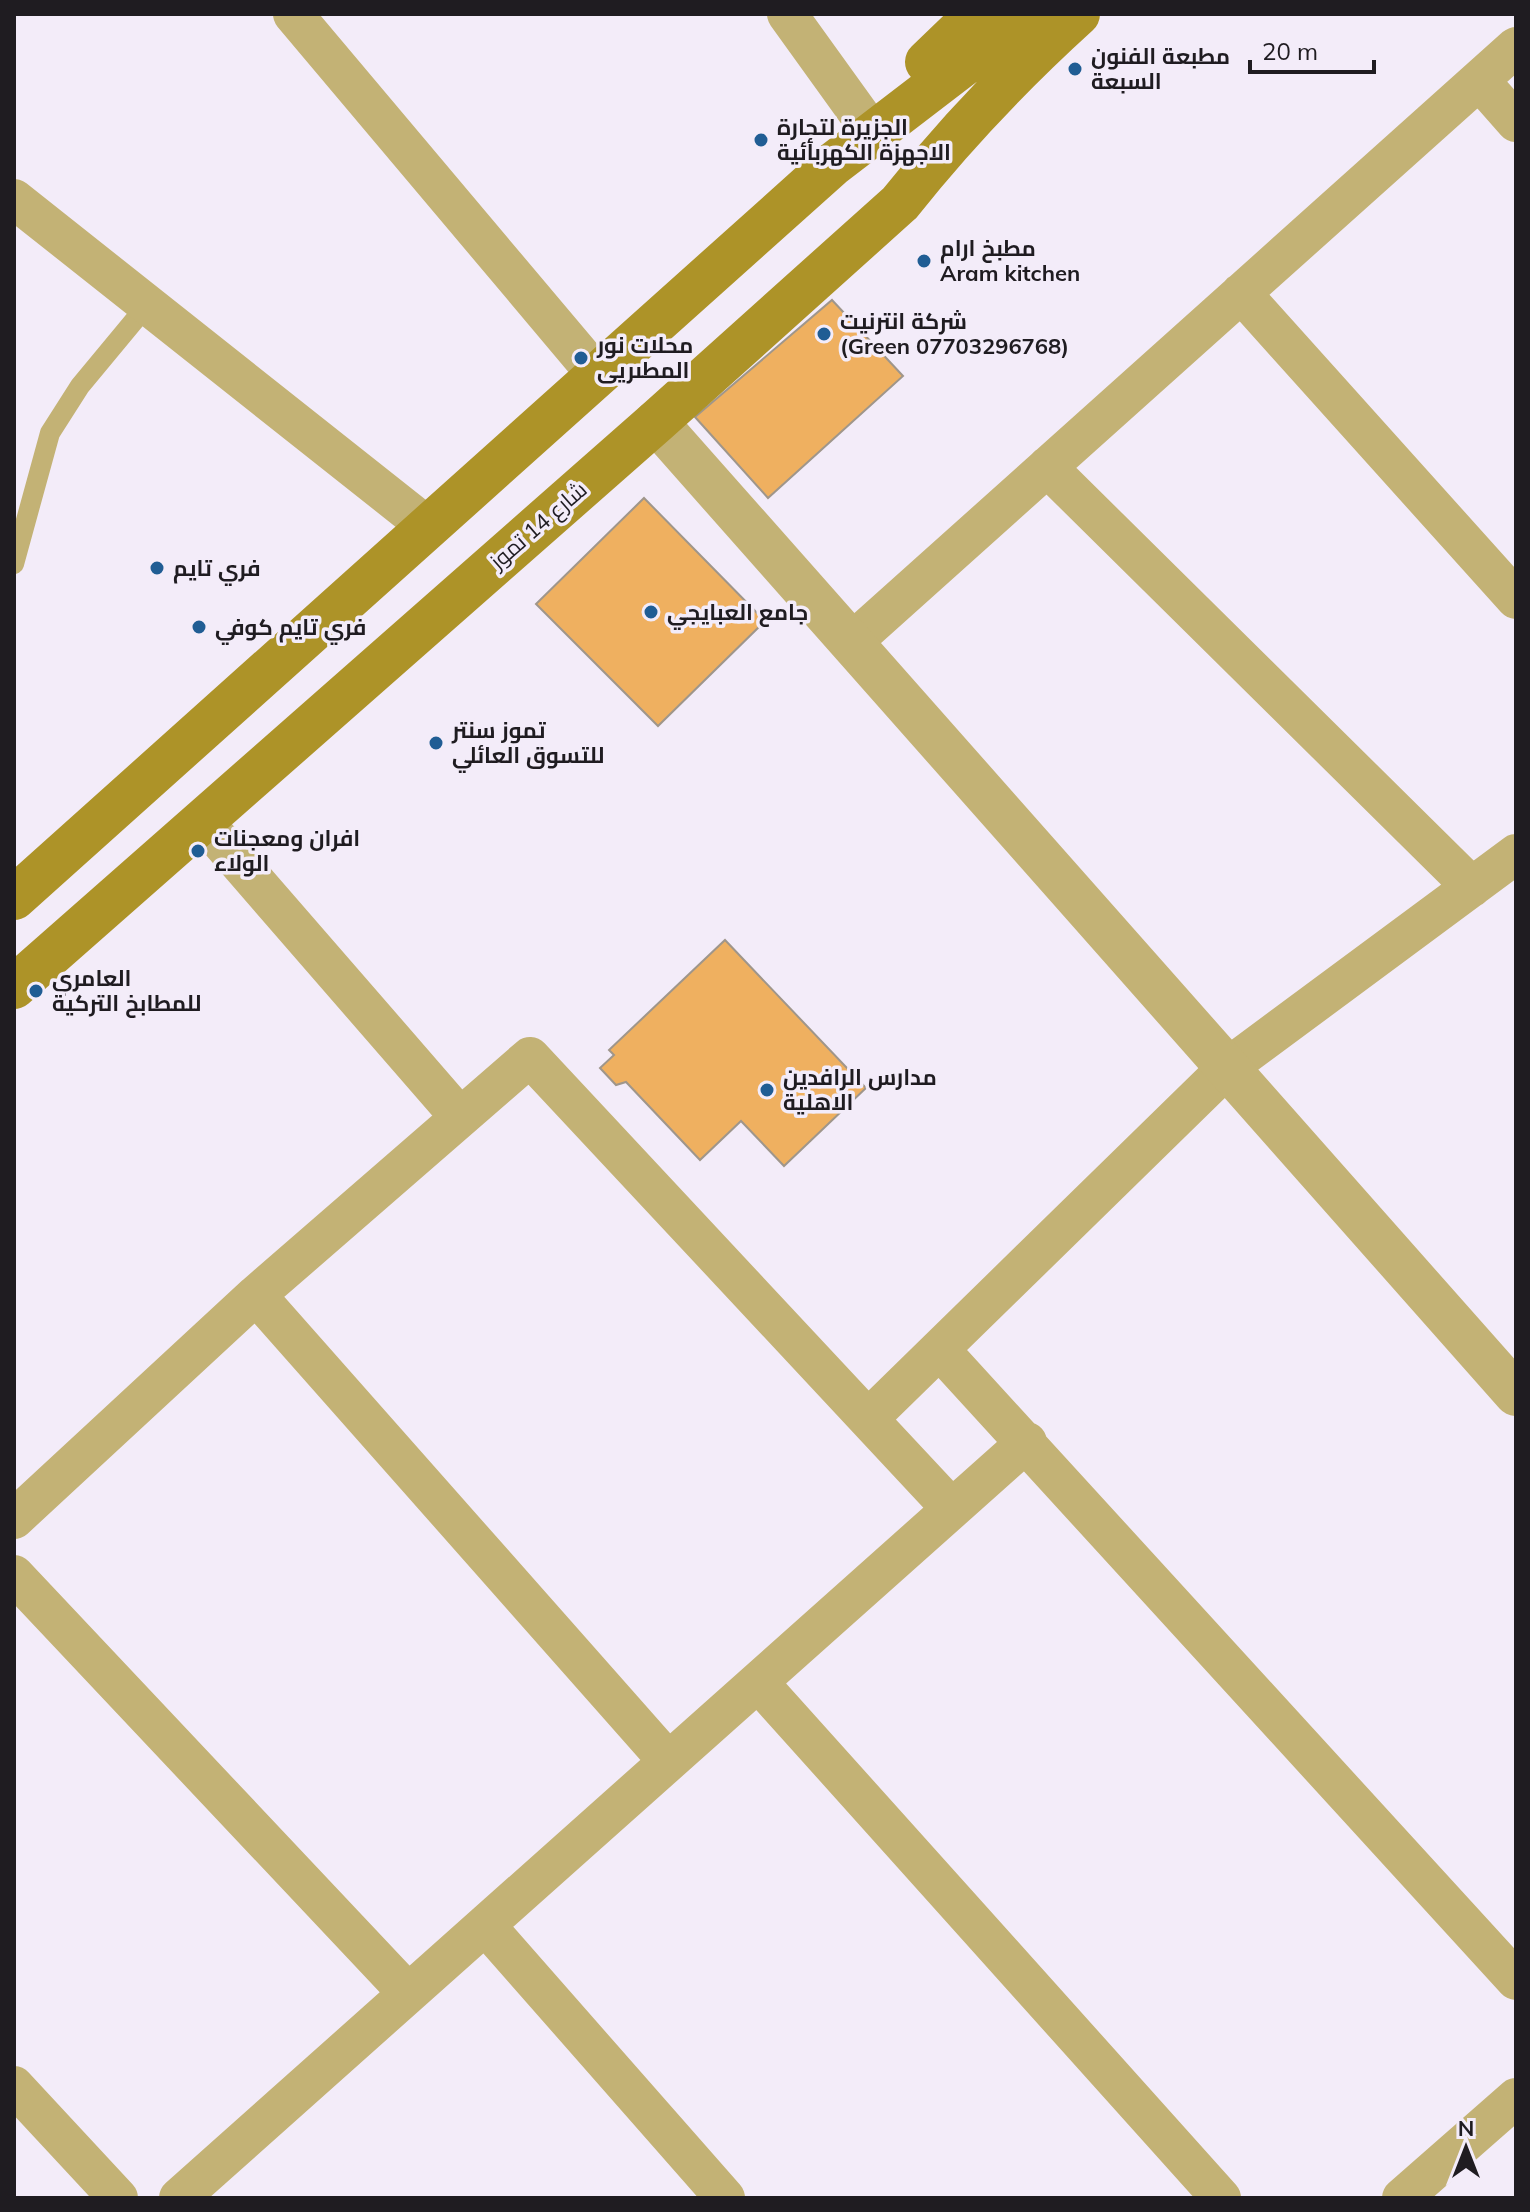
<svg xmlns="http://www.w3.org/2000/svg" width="1530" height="2212" font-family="Mulish,Cairo,sans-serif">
<rect width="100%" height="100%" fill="#f3ecf9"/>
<path fill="#efb060" stroke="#9f968b" stroke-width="2" d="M 832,300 L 903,376 L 768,498 L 695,417 Z
M 644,498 L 765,621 L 658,726 L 536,604 Z
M 725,940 L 866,1088 L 784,1166 L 741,1121 L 700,1160 L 626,1082 L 616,1085 L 600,1068 L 614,1055 L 609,1050 Z"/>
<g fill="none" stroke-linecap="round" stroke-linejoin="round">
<path stroke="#c3b275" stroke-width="20" d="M 14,564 L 50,433 L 80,386 L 148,304"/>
<path stroke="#c3b275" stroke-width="40" d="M 293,14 L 598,376
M 787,14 L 864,121
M 1479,80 L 1516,122
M 14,199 L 428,527
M 1241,293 L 1516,599
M 1047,467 L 1472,887
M 851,643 L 1516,47
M 202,820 L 459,1116
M 256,1295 L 668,1761
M 940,1350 L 1516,1980
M 868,1419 L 1227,1068 L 1516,854
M 14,1519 L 256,1295 L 530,1057 L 952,1509
M 14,1575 L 407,1992
M 758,1682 L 1221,2198
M 485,1925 L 725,2198
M 14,2086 L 118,2198
M 179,2198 L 1027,1442
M 1402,2198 L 1516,2098"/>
<path stroke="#c3b275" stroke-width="44" d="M 656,422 L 1516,1394"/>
<path stroke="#ad9328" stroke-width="44" d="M 927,62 L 977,14
M 14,898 L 832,165 L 1029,14
M 14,987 L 656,422 L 900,203 C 954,135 1013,73 1078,14"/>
</g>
<g fill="#205d94" stroke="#f3ecf9" stroke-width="3">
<circle cx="1075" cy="69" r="8"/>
<circle cx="761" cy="140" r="8"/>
<circle cx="924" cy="261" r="8"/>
<circle cx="824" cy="334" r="8"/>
<circle cx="581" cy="358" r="8"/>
<circle cx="157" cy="568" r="8"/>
<circle cx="651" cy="612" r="8"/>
<circle cx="199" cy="627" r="8"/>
<circle cx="436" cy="743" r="8"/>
<circle cx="198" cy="851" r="8"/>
<circle cx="36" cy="991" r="8"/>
<circle cx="767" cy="1090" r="8"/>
</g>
<g text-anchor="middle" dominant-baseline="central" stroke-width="7" stroke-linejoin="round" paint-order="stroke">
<g font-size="22" font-weight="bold" fill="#1f1c21" stroke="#f3ecf9" text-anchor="start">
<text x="1091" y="56">مطبعة الفنون<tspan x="1091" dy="25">السبعة</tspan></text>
<text x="777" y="127">الجزيرة لتجارة<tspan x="777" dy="25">الاجهزة الكهربأئية</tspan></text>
<text x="940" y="248">مطبخ ارام<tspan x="940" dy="25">Aram kitchen</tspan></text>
<text x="840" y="321">شركة انترنيت<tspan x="840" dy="25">(Green 07703296768)</tspan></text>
<text x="597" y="345">محلات نور<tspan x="597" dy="25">المطىريى</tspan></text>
<text x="173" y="568">فري تايم</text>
<text x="667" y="612">جامع العبايجي</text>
<text x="215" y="627">فري تايم كوفي</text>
<text x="452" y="730">تموز سنتر<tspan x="452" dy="25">للتسوق العائلي</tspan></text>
<text x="214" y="838">افران ومعجنات<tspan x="214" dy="25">الولاء</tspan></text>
<text x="52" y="978">العامري<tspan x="52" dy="25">للمطابخ التركية</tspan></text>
<text x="783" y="1077">مدارس الرافدين<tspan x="783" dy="25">اﻻهلية</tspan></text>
</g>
<g font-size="22" fill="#1f1c21" stroke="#f3ecf9">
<text transform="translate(538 525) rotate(-41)">شارع 14 تموز</text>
</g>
</g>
<rect width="1530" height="2212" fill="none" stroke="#1f1c21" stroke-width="32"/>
<g transform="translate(1466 2148)" stroke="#f3ecf9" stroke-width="6" paint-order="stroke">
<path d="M0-6L14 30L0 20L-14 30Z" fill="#1f1c21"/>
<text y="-12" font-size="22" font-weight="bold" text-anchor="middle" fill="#1f1c21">N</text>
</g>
<path d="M1250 60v12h124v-12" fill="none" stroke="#1f1c21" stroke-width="4"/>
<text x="1262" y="60" font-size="24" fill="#1f1c21" stroke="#f3ecf9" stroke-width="6" paint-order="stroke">20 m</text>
</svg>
